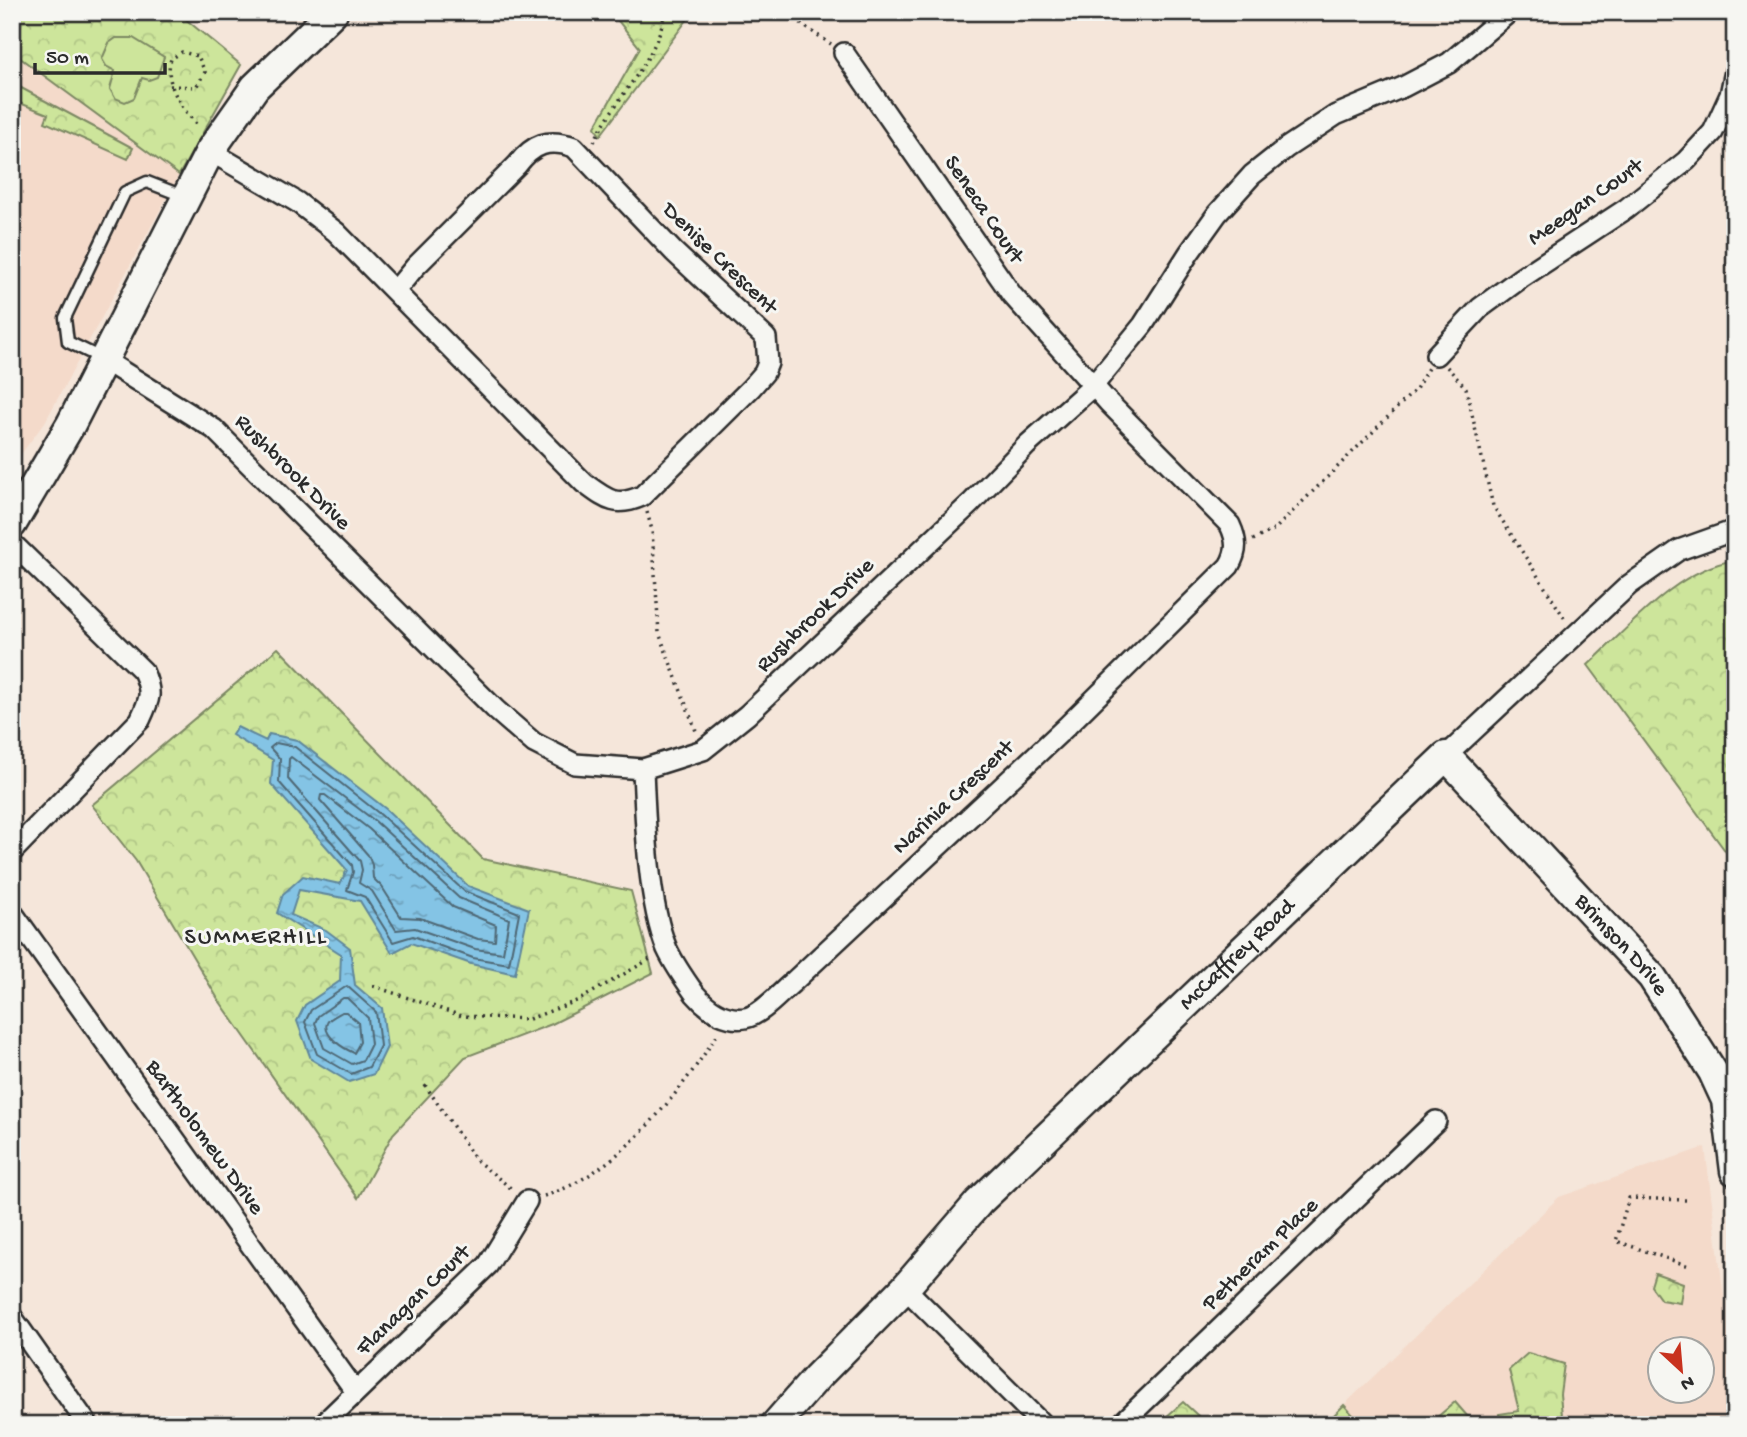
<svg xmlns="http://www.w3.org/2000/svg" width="1747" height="1437" font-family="'Gochi Hand',sans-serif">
<defs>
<pattern id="park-crowns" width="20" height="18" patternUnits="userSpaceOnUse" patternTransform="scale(1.75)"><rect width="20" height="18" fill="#cde59b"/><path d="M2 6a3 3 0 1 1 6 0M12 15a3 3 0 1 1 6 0" fill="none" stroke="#b0c586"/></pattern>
<pattern id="water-ripples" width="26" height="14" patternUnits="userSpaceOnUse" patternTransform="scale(1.75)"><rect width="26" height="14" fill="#84c4e5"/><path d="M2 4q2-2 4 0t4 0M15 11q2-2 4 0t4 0" fill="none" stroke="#6c9fba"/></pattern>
</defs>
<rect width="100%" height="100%" fill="#f5e6da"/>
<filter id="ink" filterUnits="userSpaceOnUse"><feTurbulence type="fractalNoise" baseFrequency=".0143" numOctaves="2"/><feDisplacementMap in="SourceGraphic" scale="14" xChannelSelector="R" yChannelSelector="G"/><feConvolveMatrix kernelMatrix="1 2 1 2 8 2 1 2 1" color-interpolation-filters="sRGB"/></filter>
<g filter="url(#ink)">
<path fill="#f4daca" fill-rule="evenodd" d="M 12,52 L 179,175 L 45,422 L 12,466 Z
M 1705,1147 L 1735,1385 L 1735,1425 L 1362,1425 L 1344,1405 L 1559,1197 ZM 1660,1350 L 1702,1350 L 1702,1392 L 1660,1392 Z"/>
<path fill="url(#park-crowns)" stroke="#7c8863" stroke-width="2" d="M 12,12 L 177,12 L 241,65 L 179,175 L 12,52 Z
M 611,12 L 693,12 L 600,136 L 595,127 L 640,48 Z
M 12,83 L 133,148 L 128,159 L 45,122 L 48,114 L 12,100 Z
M 1735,560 L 1735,864 L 1588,665 C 1631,626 1675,570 1735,560 Z
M 278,648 L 483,859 L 631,891 L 653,973 L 552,1024 L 465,1057 L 393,1134 L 358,1198 L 218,999 L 136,861 L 92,805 Z
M 1655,1273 L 1683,1283 L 1680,1303 L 1661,1300 L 1651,1286 Z
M 1528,1353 L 1564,1364 L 1560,1394 L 1563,1425 L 1500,1425 L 1499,1414 L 1519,1411 L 1509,1370 Z
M 1183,1402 L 1208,1425 L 1157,1425 Z
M 1455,1402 L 1475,1425 L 1428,1425 Z
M 1344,1405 L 1362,1425 L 1324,1425 Z"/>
<path fill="#cde59b" stroke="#7c8863" stroke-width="2" d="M 116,38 L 133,38 L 164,57 L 157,77 L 149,80 L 142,78 L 134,98 L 125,102 L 115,98 L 110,89 L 115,71 L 106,66 L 102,59 L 109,43 Z"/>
<path fill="url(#water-ripples)" stroke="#60879b" stroke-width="2" d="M 237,727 L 266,741 L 269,734 L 297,740 L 386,809 L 468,886 L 529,909 L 515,974 L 471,964 L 411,943 L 392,953 L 360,901 L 299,890 L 291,915 L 326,930 L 350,948 L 355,985 L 382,1008 L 387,1047 L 374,1074 L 349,1082 L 311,1059 L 297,1021 L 305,1005 L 340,981 L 341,954 L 277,913 L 283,894 L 303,876 L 340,884 L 347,870 L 271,784 L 273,760 L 232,735 Z"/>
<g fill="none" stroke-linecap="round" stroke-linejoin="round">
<path stroke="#4f6875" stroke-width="2" d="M 276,743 L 295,747 L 381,815 L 464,891 L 519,913 L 509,964 L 473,958 L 413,936 L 393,942 L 365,897 L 347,890 L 353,872 L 352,865 L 279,782 L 280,759 L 270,748 Z
M 291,757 L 375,821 L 459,898 L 509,919 L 503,953 L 475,949 L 415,928 L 396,930 L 372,891 L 359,883 L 362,870 L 360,861 L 288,779 L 289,759 Z
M 321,795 L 325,795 L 369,829 L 453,907 L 496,925 L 495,941 L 478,939 L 420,918 L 401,917 L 382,887 L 373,878 L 372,865 L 368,855 L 320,800 Z
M 347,986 L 376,1012 L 380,1046 L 369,1067 L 351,1074 L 317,1054 L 305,1022 L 311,1010 Z
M 343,998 L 347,998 L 368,1018 L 371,1044 L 363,1060 L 352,1064 L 324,1048 L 315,1023 L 318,1016 Z
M 342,1012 L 346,1012 L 358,1022 L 360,1042 L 354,1053 C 345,1049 322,1036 327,1023 C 328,1019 339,1014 342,1012 Z"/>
<g stroke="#2b2b2b" stroke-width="15">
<path id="lane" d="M 103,359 L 68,342 L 65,318 L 125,192 L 147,182 L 183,196"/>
</g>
<g stroke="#2b2b2b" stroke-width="24">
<path id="street" d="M 210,151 L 297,202 L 336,232 L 584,483 C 606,499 615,508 642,496 L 751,388 L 764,373 L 768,363 L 766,338 L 674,252 L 574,147 C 548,138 533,144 517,165 L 415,267 L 395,291
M 1436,355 L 1480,308 L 1521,278 L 1626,209 L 1686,161 L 1713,132 L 1730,95 L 1735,71
M 104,360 L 214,429 L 496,710 L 534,743 L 575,764 L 643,769 L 703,750 L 747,715 L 971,503 L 1027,445 L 1093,386 L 1143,325 L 1189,253 L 1217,214 L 1252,175 L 1286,148 L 1336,115 L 1403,87 L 1449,63 L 1509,12
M 12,543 L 143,671 C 153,693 150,699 140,720 L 12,852
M 1446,756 L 1629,585 L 1679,550 L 1735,530
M 643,769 C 645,819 648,904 667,949 C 674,964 685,980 695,994 C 708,1009 725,1021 745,1018 C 761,1015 779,994 792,983 L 1066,727 L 1229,566 C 1238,551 1237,540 1230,525 L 1108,402 L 1012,295 L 844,53
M 12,912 L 356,1392
M 905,1288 L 1043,1425
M 12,1317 L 88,1425
M 322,1425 L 488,1265 L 527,1201
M 1120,1425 L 1436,1121"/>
</g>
<g stroke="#2b2b2b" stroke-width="33">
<g id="secondary">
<path d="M 12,524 L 71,424 L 210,151 L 255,87 L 333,12"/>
<path id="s1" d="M 775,1425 L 817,1377 L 905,1288 L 979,1202 L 1446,756 L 1652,977 L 1713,1072 L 1726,1100 L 1735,1171"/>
</g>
</g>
<path stroke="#2b2b2b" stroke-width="3.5" stroke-dasharray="2 5" stroke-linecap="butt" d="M 783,12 L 831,44
M 170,86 L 196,87 L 205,72 L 198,56 L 182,52 L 171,59 C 163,83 183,110 199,127
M 594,142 C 615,97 656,63 665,12
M 1447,367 L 1466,388 L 1493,506 L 1567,622
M 647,512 L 652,530 L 659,633 L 696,731
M 1253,540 L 1275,529 L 1416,389 L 1428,368
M 373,986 L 462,1016 L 529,1019 L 579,1000 L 652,958
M 425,1085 L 476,1160 L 513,1190
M 544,1196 C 618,1174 679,1094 719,1032
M 1686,1200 L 1629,1198 L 1616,1241 L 1689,1266"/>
<use href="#lane" stroke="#f6f6f2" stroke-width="10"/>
<use href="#street" stroke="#f6f6f2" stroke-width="19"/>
<use href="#secondary" stroke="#f6f6f2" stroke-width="28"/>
</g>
</g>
<g text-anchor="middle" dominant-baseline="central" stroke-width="6" stroke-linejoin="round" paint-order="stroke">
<g font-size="23" fill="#2b2b2b" stroke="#f6f6f2">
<text transform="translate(1586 203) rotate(-35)">Meegan Court</text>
<text transform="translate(983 210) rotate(56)">Seneca Court</text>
<text transform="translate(719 259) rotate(44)">Denise Crescent</text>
<text transform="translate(292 473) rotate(45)">Rushbrook Drive</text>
<text transform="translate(816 616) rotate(-44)">Rushbrook Drive</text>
<text transform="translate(954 798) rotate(-43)">Narinia Crescent</text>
<text stroke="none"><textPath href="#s1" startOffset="1206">Brimson Drive</textPath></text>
<text stroke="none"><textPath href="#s1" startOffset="660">McCaffrey Road</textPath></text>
<text transform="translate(204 1138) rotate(54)">Bartholomew Drive</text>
<text transform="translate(1261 1255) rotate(-44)">Petheram Place</text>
<text transform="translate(414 1301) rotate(-44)">Flanagan Court</text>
</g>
<g font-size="24" letter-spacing="2" fill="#2b2b2b" stroke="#f6f6f2">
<text x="256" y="938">SUMMERHILL</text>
</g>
</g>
<rect width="1747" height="1437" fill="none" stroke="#f6f6f2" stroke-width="42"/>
<rect x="21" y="21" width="1705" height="1395" fill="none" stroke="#2b2b2b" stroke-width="2.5" filter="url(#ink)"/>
<g transform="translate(1681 1370) rotate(154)"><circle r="33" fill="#f6f6f2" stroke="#a5a5a2" stroke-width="2"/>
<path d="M0-5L12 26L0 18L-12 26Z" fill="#c8321e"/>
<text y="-10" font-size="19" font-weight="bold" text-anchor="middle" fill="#2b2b2b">N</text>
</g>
<path d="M35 63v10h130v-10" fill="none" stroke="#2b2b2b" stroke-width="3.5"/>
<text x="46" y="63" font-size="21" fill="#2b2b2b" stroke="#f6f6f2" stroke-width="5" paint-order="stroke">50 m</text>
</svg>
